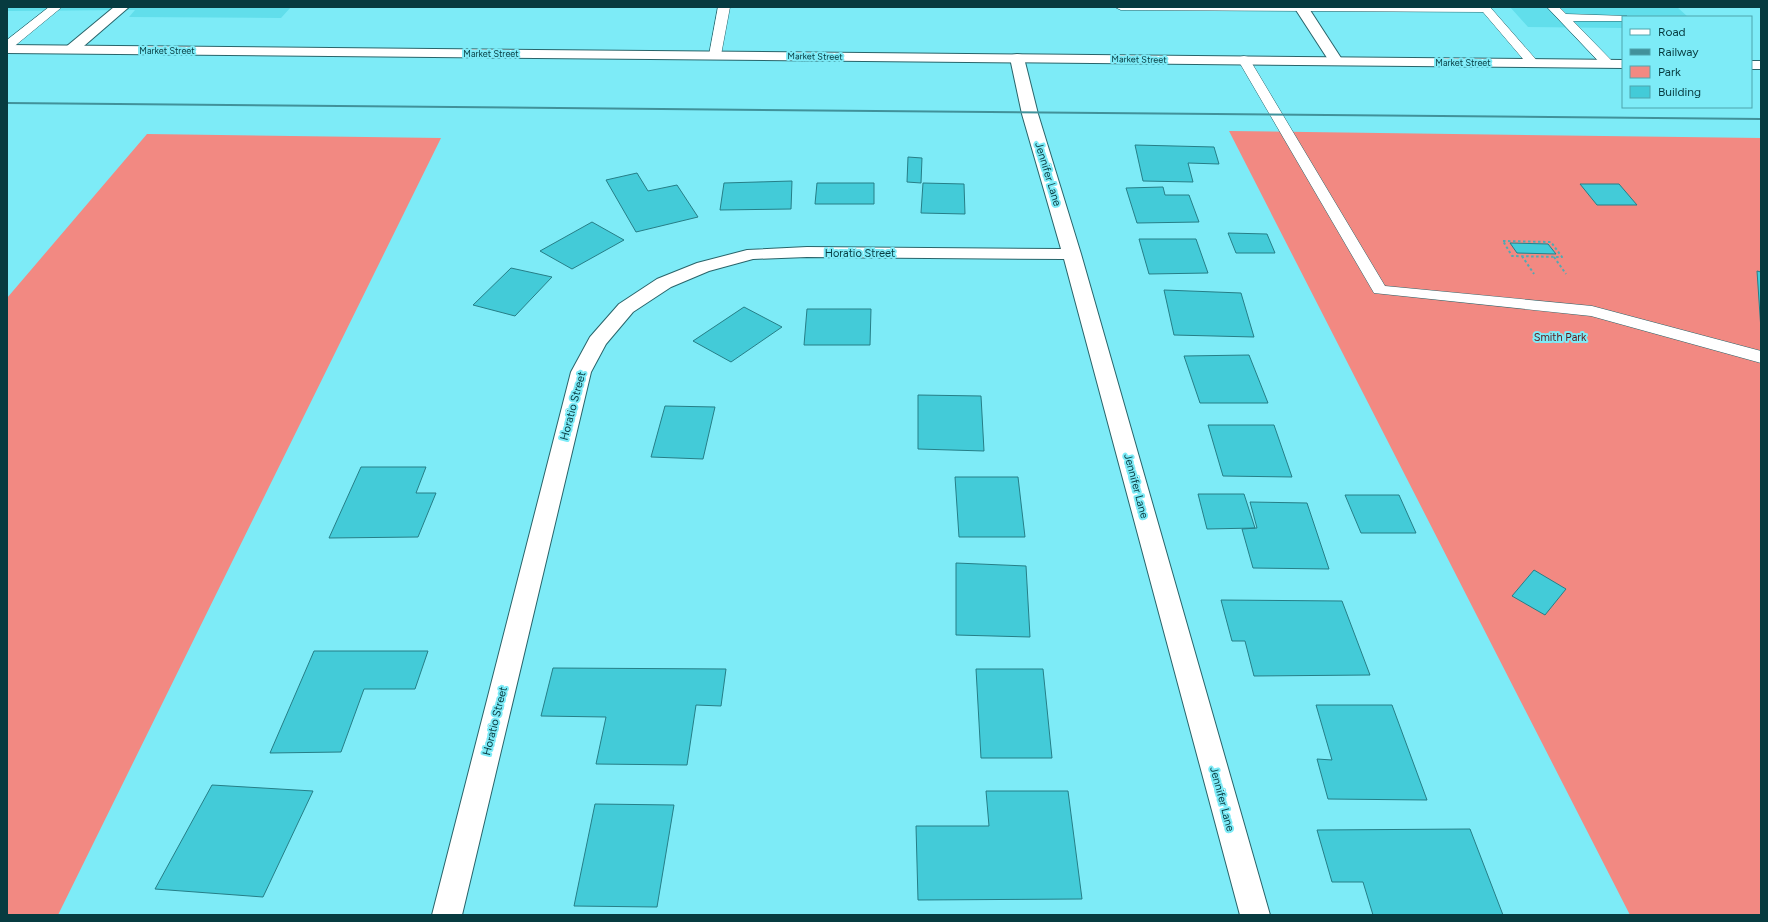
<svg xmlns="http://www.w3.org/2000/svg" width="1768" height="922" font-family="Figtree,sans-serif">
<rect width="100%" height="100%" fill="#7debf7"/>
<path fill="#61deeb" d="M 7,7 L 291,7 L 281,18 L 129,17 L 135,10 L 7,11 Z
M 1510,7 L 1677,7 L 1688,17 L 1623,17 L 1623,28 L 1528,27 Z"/>
<path fill="#f28982" d="M 1229,131 L 1761,138 L 1761,915 L 1630,915 Z
M 147,134 L 441,138 L 58,915 L 7,915 L 7,298 Z"/>
<path fill="#43cbd8" stroke="#267e87" d="M 1135,145 L 1214,147 L 1219,164 L 1188,163 L 1193,182 L 1143,181 Z
M 908,157 L 922,158 L 921,183 L 907,182 Z
M 637,173 L 648,191 L 677,185 L 698,217 L 636,232 L 606,180 Z
M 792,181 L 791,209 L 720,210 L 724,183 Z
M 817,183 L 874,183 L 874,204 L 815,204 Z
M 923,183 L 964,184 L 965,214 L 921,213 Z
M 1580,184 L 1619,184 L 1637,205 L 1597,205 Z
M 1163,187 L 1165,195 L 1189,195 L 1199,222 L 1137,223 L 1126,188 Z
M 592,222 L 624,240 L 572,269 L 540,251 Z
M 1228,233 L 1267,234 L 1275,253 L 1236,253 Z
M 1139,239 L 1196,239 L 1208,273 L 1149,274 Z
M 1510,243 L 1548,244 L 1556,254 L 1517,253 Z
M 511,268 L 552,277 L 515,316 L 473,305 Z
M 1757,271 L 1761,272 L 1761,330 Z
M 1164,290 L 1241,293 L 1254,337 L 1174,335 Z
M 744,307 L 782,327 L 731,362 L 693,341 Z
M 807,309 L 871,309 L 870,345 L 804,345 Z
M 1249,355 L 1268,403 L 1200,403 L 1184,356 Z
M 918,395 L 981,396 L 984,451 L 918,449 Z
M 665,406 L 715,407 L 703,459 L 651,457 Z
M 1208,425 L 1274,425 L 1292,477 L 1223,476 Z
M 361,467 L 426,467 L 416,493 L 436,493 L 418,537 L 329,538 Z
M 955,477 L 1018,477 L 1025,537 L 959,537 Z
M 1198,494 L 1244,494 L 1255,528 L 1207,529 Z
M 1345,495 L 1399,495 L 1416,533 L 1361,533 Z
M 1250,502 L 1307,503 L 1329,569 L 1253,568 L 1242,529 L 1257,528 Z
M 956,563 L 1026,566 L 1030,637 L 956,635 Z
M 1534,570 L 1566,589 L 1545,615 L 1512,596 Z
M 1221,600 L 1342,601 L 1370,675 L 1254,676 L 1245,641 L 1232,641 Z
M 314,651 L 428,651 L 415,689 L 364,689 L 341,752 L 270,753 Z
M 553,668 L 726,669 L 721,706 L 696,705 L 687,765 L 596,764 L 606,717 L 541,716 Z
M 976,669 L 1043,669 L 1052,758 L 981,758 Z
M 1316,705 L 1392,705 L 1427,800 L 1328,799 L 1317,759 L 1332,760 Z
M 212,785 L 313,791 L 263,897 L 155,889 Z
M 986,791 L 1068,791 L 1082,899 L 918,900 L 916,826 L 989,826 Z
M 595,804 L 674,805 L 657,907 L 574,906 Z
M 1470,829 L 1503,915 L 1373,915 L 1363,882 L 1332,882 L 1317,830 Z"/>
<g fill="none" stroke-linecap="round" stroke-linejoin="round">
<g stroke="#29646a" stroke-width="1">
<path id="service" d="M 49,7 L 62,7 L 11,49 L 7,50 L 7,40 Z
M 718,7 L 730,7 L 721,55 L 719,58 L 711,58 L 709,55 Z
M 1115,7 L 1490,7 L 1539,63 L 1537,66 L 1529,66 L 1483,12 L 1121,10 Z
M 1547,7 L 1559,7 L 1566,14 L 1627,16 L 1628,17 L 1623,17 L 1623,21 L 1573,21 L 1612,61 L 1614,64 L 1612,67 L 1604,67 Z
M 1244,56 L 1248,57 L 1250,60 L 1385,286 L 1592,306 L 1761,351 L 1761,363 L 1591,316 L 1374,293 L 1238,60 L 1240,57 Z"/>
</g>
<g stroke="#29646a" stroke-width="2">
<path id="minor" d="M 114,7 L 129,7 L 77,52 L 67,52 L 65,49 L 67,46 Z
M 1294,7 L 1308,7 L 1343,61 L 1341,64 L 1336,65 L 1331,64 Z
M 1017,54 L 1022,55 L 1024,58 L 1038,114 L 1081,254 L 1270,915 L 1240,915 L 1064,259 L 807,257 L 753,259 L 709,271 L 671,287 L 633,312 L 606,344 L 591,372 L 462,915 L 432,915 L 571,372 L 590,337 L 619,304 L 657,279 L 697,263 L 747,250 L 807,247 L 1061,249 L 1022,114 L 1010,58 L 1012,55 Z"/>
</g>
<g stroke="#29646a" stroke-width="2">
<path id="secondary" d="M 7,45 L 1623,60 L 1623,68 L 7,53 Z
M 1751,61 L 1761,61 L 1761,69 L 1751,69 Z"/>
</g>
<path stroke="#51a9b2" stroke-width="2" stroke-dasharray="2.5 2.5" stroke-linecap="butt" d="M 1503,241 L 1551,242 L 1562,257 L 1512,256 Z
M 1522,256 L 1534,274
M 1554,257 L 1566,274"/>
<use href="#service" fill="#fff" fill-rule="evenodd"/>
<use href="#minor" fill="#fff" fill-rule="evenodd"/>
<use href="#secondary" fill="#fff" fill-rule="evenodd"/>
<path stroke="#41919a" stroke-width="2" d="M 7,103 L 1761,119"/>
</g>
<g text-anchor="middle" dominant-baseline="central" stroke-width="4" stroke-linejoin="round" paint-order="stroke">
<g font-size="9" fill="#073b40" stroke="#7debf7">
<text x="167" y="50">Market Street</text>
<text x="491" y="53">Market Street</text>
<text transform="translate(815 56) rotate(1)">Market Street</text>
<text transform="translate(1139 59) rotate(1)">Market Street</text>
<text x="1463" y="62">Market Street</text>
</g>
<g font-size="11" fill="#073b40" stroke="#7debf7">
<text transform="translate(1048 174) rotate(73)">Jennifer Lane</text>
<text x="860" y="253">Horatio Street</text>
<text transform="translate(573 406) rotate(-75)">Horatio Street</text>
<text transform="translate(1136 486) rotate(75)">Jennifer Lane</text>
<text transform="translate(495 721) rotate(-76)">Horatio Street</text>
<text transform="translate(1222 799) rotate(75)">Jennifer Lane</text>
</g>
<g font-size="11" fill="#611818" stroke="#7debf7">
<text x="1560" y="337">Smith Park</text>
</g>
</g>
<rect width="1768" height="922" fill="none" stroke="#073b40" stroke-width="16"/>
<rect x="1622" y="16" width="130" height="92" fill="#7debf7" stroke="#4ea5ae"/>
<rect x="1630" y="29" width="20" height="6" fill="#ffffff" stroke="#4ea5ae"/>
<text x="1658" y="36" font-size="12" fill="#073b40">Road</text>
<rect x="1630" y="49" width="20" height="6" fill="#41919a" stroke="#4ea5ae"/>
<text x="1658" y="56" font-size="12" fill="#073b40">Railway</text>
<rect x="1630" y="66" width="20" height="12" fill="#f28982" stroke="#4ea5ae"/>
<text x="1658" y="76" font-size="12" fill="#073b40">Park</text>
<rect x="1630" y="86" width="20" height="12" fill="#43cbd8" stroke="#4ea5ae"/>
<text x="1658" y="96" font-size="12" fill="#073b40">Building</text>
</svg>
